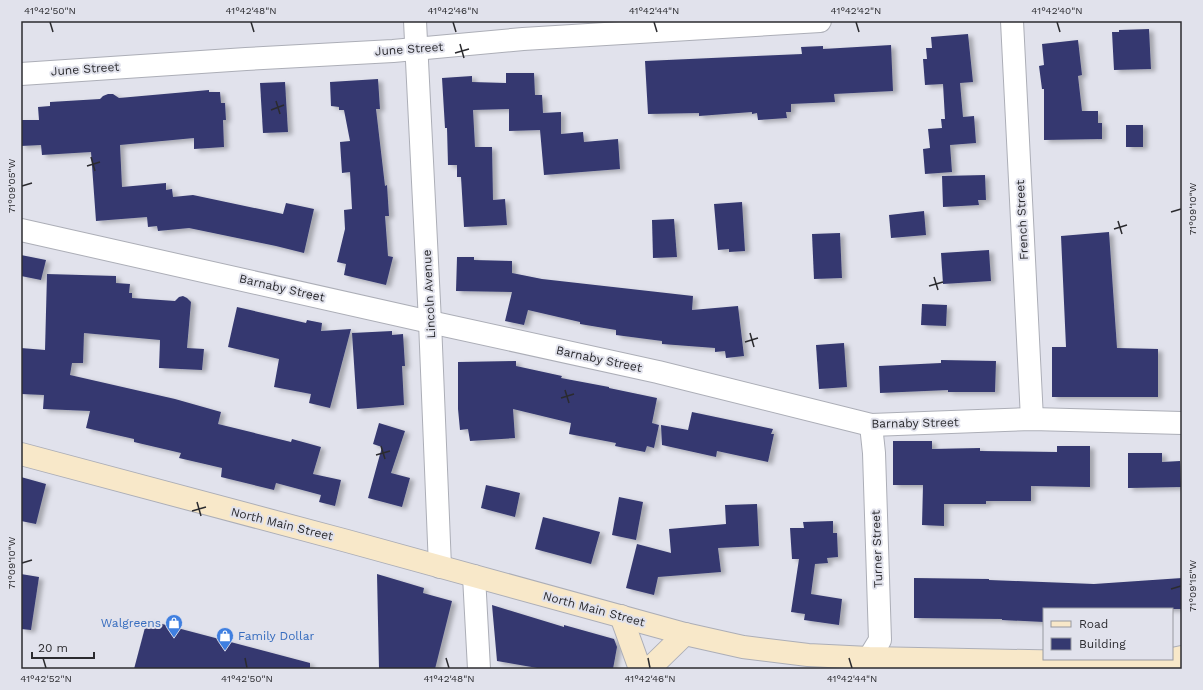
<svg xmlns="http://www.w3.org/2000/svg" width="1203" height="690" font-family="'Work Sans',sans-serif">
<defs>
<filter id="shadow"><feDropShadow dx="4.5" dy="2.5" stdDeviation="2" flood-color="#0004"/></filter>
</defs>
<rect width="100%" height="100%" fill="#e1e2ec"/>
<!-- building -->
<g fill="#353970" filter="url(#shadow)">
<path d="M1149 29 1151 69 1114 70 1112 32H1119V30Z"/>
<path d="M968 34 973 82 960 83 963 117 974 116 976 143 950 145 952 172 925 174 923 149 930 148 928 129 942 128 941 119H945L943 84 925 85 923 59H927L926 48H932L931 37Z"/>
<path d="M1078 40 1082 75 1078 76 1082 111H1098V123H1102V139L1044 140V89H1042L1039 66 1044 65 1042 44Z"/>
<path d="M891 45 893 91 834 94 835 102 791 104V112H786L787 118 758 120 757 113 752 114V112L699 116V113L648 114 645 61 802 54 801 47 823 46V49Z"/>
<path d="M506 73H534L535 95H542L543 113 561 112V134L583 132 584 142 618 139 620 169 544 175 540 130 509 131V109L473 110 475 147H492L493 200 505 199 507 225 464 227 461 177H457V165H448L447 128H445L442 78 472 76V82L506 83Z"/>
<path d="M378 79 380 109H376L385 186 387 185 389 216H385L388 256 393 257 386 285 344 275 346 264 337 262 345 229 344 210 352 209 350 172 342 173 340 142 350 141 344 110H339V107L331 106 330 82Z"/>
<path d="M285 82 288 132 263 133 260 83Z"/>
<path d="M209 90V92H220L221 103H225L226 120H223L224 147 194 149V138L120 145 122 187 166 183V190L172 189 173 197 193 195 283 214 286 203 314 209 304 253 276 246 189 228 158 231 157 226 148 227 147 217 96 221 91 152 42 155 41 145 21 146V120H39L38 107 50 106V102L100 99 103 96 108 94H113L119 98Z"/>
<rect x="1126" y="125" width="17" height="22"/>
<path d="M985 175 986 200H978L979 205 943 207 942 176Z"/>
<path d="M742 202 745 251 729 252V249L718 250 714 204Z"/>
<path d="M924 211 926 235 891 238 889 215Z"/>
<path d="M674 219 677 257 653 258 652 220Z"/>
<path d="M1109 232 1117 348 1158 349V397H1052V347H1066L1061 236Z"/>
<path d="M840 233 842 278 814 279 812 234Z"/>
<path d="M989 250 991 281 943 284 941 253Z"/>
<path d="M21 255 46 260 41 280 21 276Z"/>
<path d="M457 257H474V260L512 261V273L542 279 693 296 692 310 738 306 744 356 726 358 725 351 715 352V348L662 344V341L616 335V330L580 324V322L528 310 524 325 505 321 512 292 456 291Z"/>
<path d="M47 274 116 276V283L130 284 129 293H132V298L175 301 179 297 183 296 187 298 191 302 187 348 204 349 202 370 159 368 160 340 84 333 83 363H72L70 375 175 399 221 412 218 424 291 442 292 439 321 447 313 474 341 480 335 506 319 502 321 495 276 483 274 490 221 477 222 468 179 458 181 453 134 442V439L86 428 90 411 43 409 44 395 21 394V348L45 350Z"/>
<path d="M922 304 947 305 946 326 921 325Z"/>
<path d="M237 307 306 323 307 320 322 323 321 331 351 329 330 408 309 403 311 394 274 387 279 359 228 347Z"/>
<path d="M392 331V335L403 334 405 366H402L404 405 357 409 352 333Z"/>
<path d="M844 343 847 387 819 389 816 345Z"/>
<path d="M941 360 996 361 995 392H948V390L880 393 879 366 941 363Z"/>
<path d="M516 361V366L562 376 561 378 609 387V388L657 398 652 423 659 425 654 448 647 446 645 452 615 446 616 443 569 434 571 423 513 409 515 438 470 441 468 429 460 430 458 409V362Z"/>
<path d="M692 412 773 429 771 434H774L768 462 717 451 716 457 662 445 661 425 688 430Z"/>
<path d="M379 423 405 431 391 473 410 478 402 507 368 498 382 447 373 444Z"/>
<path d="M893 441H932V449L980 448V451L1057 452V446H1090V487L1031 486V501H986V504H944V526L922 525 923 485H893Z"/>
<path d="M1128 453H1162V462L1180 461 1181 487 1128 488Z"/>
<path d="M21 477 46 484 36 524 21 521Z"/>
<path d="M486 485 520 493 515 517 481 508Z"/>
<path d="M619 497 643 502 636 540 612 535Z"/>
<path d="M757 504 759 546 718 548 721 572 658 577 654 595 626 588 637 544 671 553 669 529 726 524 725 505Z"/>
<path d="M543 517 600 532 591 564 535 549Z"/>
<path d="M833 521V533H837L838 557 827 558 828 563 815 564 811 594 842 599 839 625 804 620 805 614 791 612 799 559H792L790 528H804L803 522Z"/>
<path d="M21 574 39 577 31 630 21 629Z"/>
<path d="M377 574 424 588 423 593 452 601 435 669H379Z"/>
<path d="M914 578 989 579V580L1094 584 1182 578V609H1044V622L1002 620V619L914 618Z"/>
<path d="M492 605 564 627V625L614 639 617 647 613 669H543L497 661Z"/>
<path d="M147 620 310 663V669H134Z"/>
</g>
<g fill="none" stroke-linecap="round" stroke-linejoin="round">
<defs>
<g id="minor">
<path d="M415 21 430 322 440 567"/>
<path d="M1012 21 1032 419"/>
<path d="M21 74 246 59 393 51 523 39 820 21"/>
<path d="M21 230 430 322 658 372 871 425 1032 419 1182 423"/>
<path d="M474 576 479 669"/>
<path d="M865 669 869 658 880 640 874 453 871 425"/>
</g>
<g id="secondary">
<path d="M21 454 347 541 685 634 743 647 808 655 869 658 1126 663 1163 661 1182 657"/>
<path d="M621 616 640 669"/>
<path d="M649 669 685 634"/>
</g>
</defs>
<!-- minor casing -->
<use href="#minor" stroke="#acaeb7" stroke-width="24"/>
<!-- secondary casing -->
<use href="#secondary" stroke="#acaeb7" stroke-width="24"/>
<!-- minor -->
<use href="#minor" stroke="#fff" stroke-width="22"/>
<!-- secondary -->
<use href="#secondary" stroke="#f8e8c9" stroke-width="22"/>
</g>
<!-- ticks -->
<path fill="none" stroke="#2b2b2f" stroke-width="1.5" d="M50 22 53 32M251 22 254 32M453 22 456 32M654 22 657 32M856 22 859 32M1057 22 1060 32M460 44 464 58M455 53 469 49M276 101 280 114M271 110 284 105M91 157 95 171M87 166 100 162M22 186 32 183M1171 212 1181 209M1118 221 1122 234M1114 229 1127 225M934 277 938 290M929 286 943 282M750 333 754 347M745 342 758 338M565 390 569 403M561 398 574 394M381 446 385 459M376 455 390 451M197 502 201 516M192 511 206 507M22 563 32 560M1171 589 1181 586M43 658 46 668M245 658 247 668M446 658 449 668M648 658 650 668M849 658 852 668"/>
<!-- icons -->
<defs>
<symbol id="shop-pin" viewBox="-11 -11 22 30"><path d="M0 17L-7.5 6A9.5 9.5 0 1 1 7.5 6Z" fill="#3f7fe0" stroke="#e1e2ec"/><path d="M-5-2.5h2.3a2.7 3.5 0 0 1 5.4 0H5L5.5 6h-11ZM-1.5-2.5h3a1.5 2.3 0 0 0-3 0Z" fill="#fff"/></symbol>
</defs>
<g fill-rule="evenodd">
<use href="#shop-pin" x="164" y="613" width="20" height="27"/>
<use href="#shop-pin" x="215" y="626" width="20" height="27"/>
</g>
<g text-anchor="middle" stroke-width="4" stroke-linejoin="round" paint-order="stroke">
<!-- street labels -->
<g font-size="12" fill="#2b2b2f" stroke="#e1e2ec">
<text transform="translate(409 49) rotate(-4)" y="4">June Street</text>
<text transform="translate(85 69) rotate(-4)" y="4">June Street</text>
<text transform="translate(1022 220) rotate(-93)" y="4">French Street</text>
<text transform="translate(282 288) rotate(13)" y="4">Barnaby Street</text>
<text transform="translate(429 294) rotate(-93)" y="4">Lincoln Avenue</text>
<text transform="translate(599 359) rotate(12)" y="4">Barnaby Street</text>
<text transform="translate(915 423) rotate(-1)" y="4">Barnaby Street</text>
<text transform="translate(282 524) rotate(14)" y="4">North Main Street</text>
<text transform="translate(877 549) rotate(-92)" y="4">Turner Street</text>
<text transform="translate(594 609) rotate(15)" y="4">North Main Street</text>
</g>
<!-- shop labels -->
<g font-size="12" fill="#366cbe" stroke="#e1e2ec" text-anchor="end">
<text x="161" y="627">Walgreens</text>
<text x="238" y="640" text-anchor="start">Family Dollar</text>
</g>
</g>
<!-- border -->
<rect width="1203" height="690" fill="none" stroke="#e1e2ec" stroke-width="44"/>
<!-- legend -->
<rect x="1043" y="608" width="130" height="52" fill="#e1e2ec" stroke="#9899a0"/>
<rect x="1051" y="621" width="20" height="6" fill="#f8e8c9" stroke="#9899a0"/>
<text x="1079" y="628" font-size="12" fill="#2b2b2f">Road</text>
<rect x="1051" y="638" width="20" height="12" fill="#353970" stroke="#9899a0"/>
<text x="1079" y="648" font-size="12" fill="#2b2b2f">Building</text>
<!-- scale -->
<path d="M32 652v6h62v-6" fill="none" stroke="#2b2b2f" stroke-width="2"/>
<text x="38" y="652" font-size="12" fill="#2b2b2f" stroke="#e1e2ec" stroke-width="3" paint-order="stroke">20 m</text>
<rect x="22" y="22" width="1159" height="646" fill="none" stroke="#2b2b2f" stroke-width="1.5"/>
<g font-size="10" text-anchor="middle" fill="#2b2b2f">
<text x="50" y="14">41°42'50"N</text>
<text x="251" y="14">41°42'48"N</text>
<text x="453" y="14">41°42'46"N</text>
<text x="654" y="14">41°42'44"N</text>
<text x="856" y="14">41°42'42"N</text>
<text x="1057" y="14">41°42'40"N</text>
<text transform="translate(11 186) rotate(-90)" y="4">71°09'05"W</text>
<text transform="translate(1192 209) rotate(-90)" y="4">71°09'10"W</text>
<text transform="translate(11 563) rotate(-90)" y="4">71°09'10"W</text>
<text transform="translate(1192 586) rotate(-90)" y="4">71°09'15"W</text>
<text x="46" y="682">41°42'52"N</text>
<text x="247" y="682">41°42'50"N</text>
<text x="449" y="682">41°42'48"N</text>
<text x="650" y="682">41°42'46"N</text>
<text x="852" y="682">41°42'44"N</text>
</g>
</svg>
